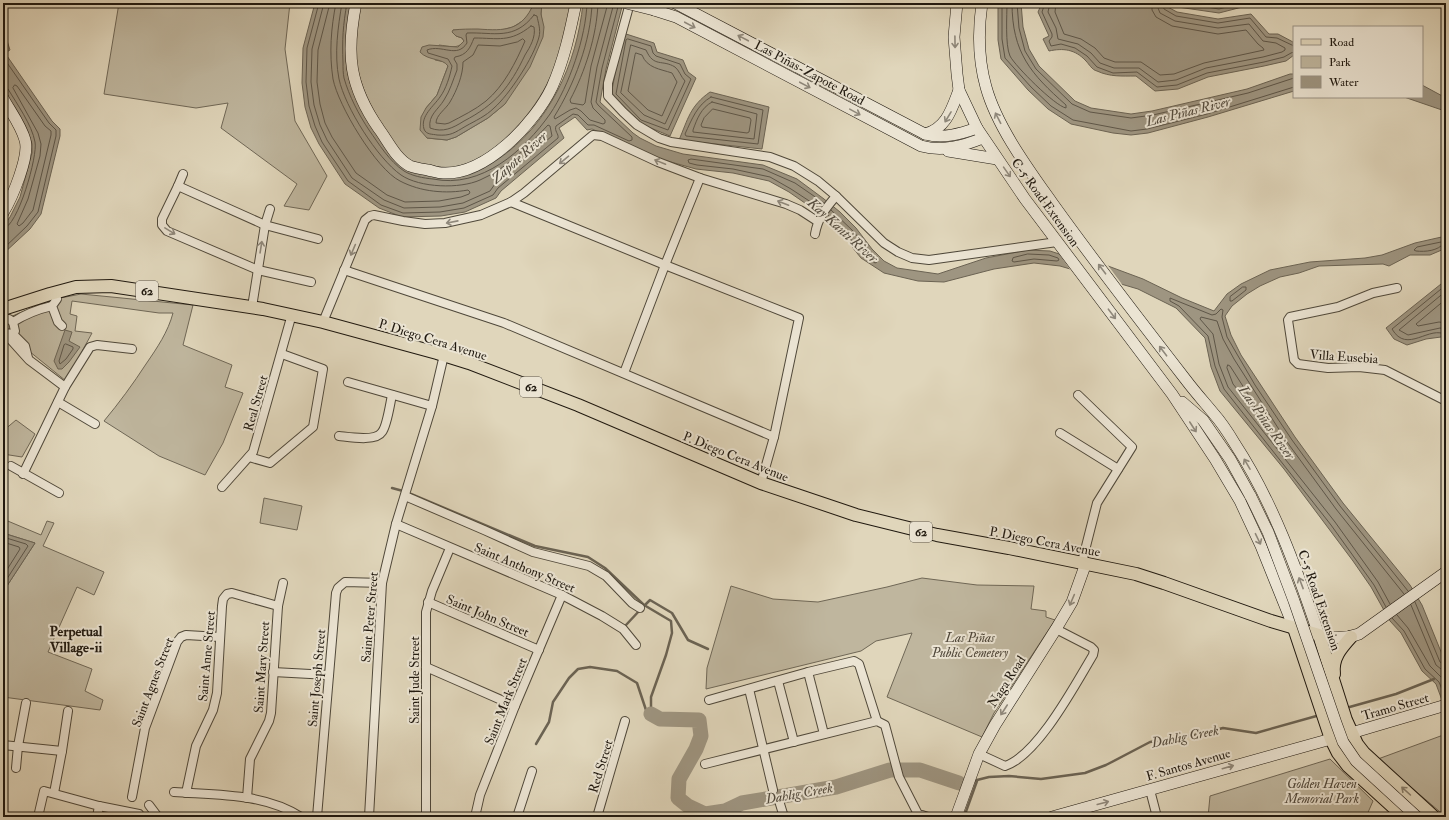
<svg xmlns="http://www.w3.org/2000/svg" width="1449" height="820" font-family="'IM FELL Double Pica',serif">
<rect width="100%" height="100%" fill="#e0d6bb"/>
<filter id="stains"><feTurbulence type="fractalNoise" baseFrequency=".005" numOctaves="4"/><feColorMatrix values="0 0 0 0 .2 0 0 0 0 .09 0 0 0 0 .02 0 0 0 .5 -.17"/></filter>
<radialGradient id="worn" r=".72"><stop offset=".6" stop-color="#630" stop-opacity="0"/><stop offset="1" stop-color="#630" stop-opacity=".3"/></radialGradient>
<!-- green -->
<g fill="#bfb69e" stroke="#6f6756">
<path d="M119 3H290L285 49 295 121 327 176 309 210 284 206 297 184 221 128 228 103 196 108 104 94Z"/>
<path d="M360 3H534L529 14 524 20 513 27 497 31 453 30 456 36 462 38 464 41C458 50 449 46 439 45L435 60 445 62 448 66 437 95 426 108 427 138 447 140 456 137 488 118 505 104 542 21 541 14 542 3H572C565 32 561 60 546 86 531 115 495 157 462 166 451 168 440 168 429 165 424 164 417 164 412 161 398 154 390 136 382 124 364 97 352 65 355 33 356 23 358 13 360 3Z"/>
<path d="M81 294 193 305 183 345 232 365 225 387 243 393 223 443 205 475 159 456 104 421C119 403 133 384 146 364 157 348 168 332 173 313H159L72 301 70 314 77 316 75 331 92 333 66 381 3 330V320L50 300Z"/>
<path d="M16 420 35 434 22 457 3 454V431Z"/>
<path d="M264 498 302 506 297 530 260 523Z"/>
<path d="M3 519 41 535 47 521 54 523 43 546 104 572 94 595 77 587 48 652 92 669 85 691 103 700 100 710 3 697V592L35 543 3 533Z"/>
<path d="M922 578 977 585 1034 586 1031 609 1046 611V617L1055 620 994 713 982 737 887 697 912 633 876 641 861 651 706 689 707 668 731 586 773 599 818 602 887 587Z"/>
<path d="M1446 734V817L1378 759Z"/>
<path d="M1330 759 1373 801 1366 817H1208L1210 796Z"/>
</g>
<!-- water -->
<g fill="#9e9581" stroke="#6b6353">
<path d="M315 3H351C346 31 341 69 355 95 360 105 367 114 373 123 379 132 389 152 396 159 400 163 423 170 429 172 434 174 439 177 444 177 463 181 482 170 497 160 549 125 577 64 583 3H623L606 69 600 102 633 133 640 138 656 146 683 154 763 165 797 179 824 199 840 212 856 228 872 249 884 261 897 268 938 274 986 258 1028 250 1050 251 1087 263 1108 266 1143 279 1182 298 1214 311 1227 294 1241 284 1270 270 1310 262 1365 258 1382 255 1415 243 1446 236V248L1444 249 1430 255H1410L1389 266 1383 264 1319 266 1299 273 1280 277 1260 286 1247 294 1232 306 1225 316 1231 335 1241 355 1295 437 1343 503 1410 585 1422 605 1446 664V711L1436 684 1422 671 1401 633 1390 621 1371 587 1353 561 1284 469 1220 391 1211 367 1205 338 1176 308 1138 289 1060 266 1034 263 994 269 944 282 918 281 884 273 861 258 845 238 815 210 789 192 769 181 733 173 696 169 660 159 592 129 587 130 575 117 559 128 564 138 501 191 496 198 465 212 441 216 402 217 379 208 345 184 319 144 311 128 305 107 302 83 303 48Z"/>
<path d="M534 3H542L541 14 544 27 543 37 530 67 505 104 488 118 456 137 447 140 427 138 420 130 421 117 426 108 437 95 448 66C443 58 428 61 420 52L422 47 429 45 458 47 464 41 462 38 456 36 452 32 453 30C461 29 470 29 478 29 505 31 522 31 534 3Z"/>
<path d="M998 3H1021L1023 27 1029 49 1039 66 1075 101 1091 108 1131 114 1152 111 1247 89 1290 74H1294V91L1208 117 1148 133 1131 135 1113 133 1071 124 1048 109 1028 90 1001 59 998 40Z"/>
<path d="M1042 3H1249L1250 5 1219 13 1164 5 1177 12 1218 19 1251 14 1269 34H1278L1293 42 1294 55 1286 61 1264 66 1208 77 1178 89 1155 91 1136 76C1122 76 1110 77 1097 71 1092 70 1089 64 1086 61 1075 49 1063 48 1049 51L1043 39 1049 36 1038 12Z"/>
<path d="M3 28 10 50 5 53 52 121 60 129V136L41 214 30 229 3 254V227L10 217 20 197 32 153V144L30 137 25 127 3 88Z"/>
<path d="M623 33 654 43 657 52 683 60 688 72 696 78 670 136 639 123 611 95Z"/>
<path d="M1422 85 1446 98V112L1442 110 1404 97H1422Z"/>
<path d="M710 92 769 107 762 149 679 140C688 119 690 106 710 92Z"/>
<path d="M1446 280V340L1441 337 1426 339 1407 345 1394 339 1386 328Z"/>
<path d="M65 330 72 332 69 341 80 347 69 362 62 369H58L54 361Z"/>
<path d="M3 533 35 543 3 592Z"/>
</g>
<!-- pier -->
<path fill="#e0d6bb" d="M1057 251 1087 261 1107 264 1124 287 1071 271Z"/>
<g fill="none" stroke-linecap="round" stroke-linejoin="round">
<!-- shore -->
<g stroke="#5e5648" stroke-width="1">
<path d="M319 3 307 48 306 82 309 106 315 126 322 142 348 181 381 205 403 213 440 212 464 208 493 195 498 188 558 138C559 134 554 131 556 126L573 114 578 115 588 125H594L629 141 632 140V137L598 105 596 102 602 68 619 3"/>
<path d="M324 3 312 49 311 82 314 105 320 125 327 140 352 178 384 200 404 208 440 207 463 203 490 191 495 184 552 136 550 126 548 125C528 146 508 168 480 180 460 189 420 188 401 175 377 158 345 107 339 79 334 54 338 27 342 3"/>
<path d="M330 3 318 50 317 82 320 104 325 123 332 137 356 173 387 195 405 202 439 201 461 197 469 194 470 192 468 190C446 194 421 192 400 181 376 169 338 105 333 79 329 53 331 28 336 3"/>
<path d="M347 3C343 25 342 40 343 63 343 68 343 73 344 78 349 96 359 115 369 130 379 144 389 161 404 171 412 176 423 178 433 179 481 189 524 151 550 114 569 86 586 37 587 3"/>
<path d="M592 3C591 41 574 85 554 117L555 119 570 110 576 108 581 111 590 120 603 124 605 123V120L593 108 591 102 597 67 614 3"/>
<path d="M598 3C597 35 585 72 570 100L571 103 583 105 585 103 591 66 608 3"/>
<path d="M1002 3V39L1005 58 1031 87 1051 106 1073 120 1131 131 1147 129 1207 114 1294 87"/>
<path d="M1007 3C1007 15 1005 45 1010 56 1015 66 1055 106 1066 108V105C1031 74 1012 53 1012 3"/>
<path d="M1017 3 1019 28 1025 51 1036 69 1072 104 1090 112 1131 118 1153 115 1248 93 1294 78"/>
<path d="M1045 3 1042 12 1052 34V37L1049 41 1051 46 1061 44 1075 48 1087 56 1097 67 1113 73 1137 72 1157 87 1177 85 1207 73 1264 62 1284 57 1291 53 1294 52"/>
<path d="M1050 3 1048 12 1056 28 1058 39 1078 44 1091 53 1100 63 1114 68H1139L1158 82 1176 80 1206 68 1263 57 1282 52 1285 50V48L1276 43 1263 41 1249 24 1218 28 1175 21 1160 13 1158 8V3"/>
<path d="M1056 3 1055 12 1064 34 1081 39 1095 48 1104 58 1115 62H1141L1160 75 1174 74 1204 63 1264 50 1263 48 1258 44 1246 30 1218 34 1172 26 1156 17 1152 10V3"/>
<path d="M1164 3 1163 6 1164 9 1176 16 1218 23 1250 18 1266 37 1277 38 1294 46"/>
<path d="M1181 3 1219 9 1242 3"/>
<path d="M534 15 537 16C538 22 541 30 539 37 534 57 509 95 494 108 486 116 475 121 466 126 454 133 451 136 437 135 433 134 426 135 424 129 420 116 434 106 440 97 446 89 450 76 452 66L448 59 428 53 427 50C442 44 457 59 467 43L466 35 467 33C494 32 514 41 534 15Z"/>
<path d="M531 26 534 27C536 37 530 47 525 55 510 87 495 105 464 121 453 128 443 133 430 128 428 115 438 110 444 100 450 91 453 80 457 70V64L454 59 455 57C467 55 470 48 474 38 498 38 510 43 531 26Z"/>
<path d="M523 39 525 41C516 62 504 86 486 101 475 110 462 116 449 123L445 124 436 123C436 115 446 109 450 102 457 90 463 75 463 62L473 55 478 45 500 46 517 42Z"/>
<path d="M628 39 651 46 653 53 656 56 680 64 685 74 691 79 668 130 641 120 616 94 626 40Z"/>
<path d="M631 45 646 50C654 68 662 59 675 67 679 70 681 77 685 81L665 124 644 115 621 93Z"/>
<path d="M636 53 642 55C647 68 660 69 672 73L677 82 662 116 648 110 628 91 635 55Z"/>
<path d="M3 57 49 123 56 130V136L38 212 27 226 3 249"/>
<path d="M15 85 17 86 45 126 51 131V135L33 210 23 223 19 226 17 224 28 199 40 156 41 144 38 133 13 88Z"/>
<path d="M3 87 8 89C17 104 32 125 35 142 38 155 18 227 3 229"/>
<path d="M711 97 763 110 758 144 686 136 685 134C692 119 697 105 711 97Z"/>
<path d="M712 102 757 114 754 139 693 132V130C697 119 701 108 712 102Z"/>
<path d="M713 109 750 118 751 120 749 132 747 133 702 127 701 125 704 118Z"/>
<path d="M820 208 791 189 770 177 733 169 697 165 689 163 688 160 691 159 763 169 795 183 824 203"/>
<path d="M828 215 848 236 864 255 875 263 877 262V260L853 231 831 210"/>
<path d="M1446 240 1443 243 1441 242 1417 247 1414 250 1416 251C1425 252 1438 251 1444 243L1446 245"/>
<path d="M1028 254 1049 255 1058 258 1059 260 1057 261 1034 259 1014 262 1012 261 1013 258Z"/>
<path d="M1446 285 1392 329C1407 355 1430 324 1446 335"/>
<path d="M1243 287H1246V290L1232 301H1230V297Z"/>
<path d="M1446 291 1399 330 1408 335 1440 328 1446 329"/>
<path d="M1446 299 1416 324 1418 326 1439 322 1446 323"/>
<path d="M66 344 73 347V349L66 359 60 364 59 361 64 345Z"/>
<path d="M1228 365 1230 366 1255 405 1254 408 1252 407 1233 384 1227 368Z"/>
<path d="M3 537 26 544 28 546 3 585"/>
<path d="M3 542 19 547 20 549 3 576"/>
<path d="M1415 602 1440 662 1443 664H1446"/>
<path d="M1390 604 1378 582 1335 522 1228 387 1219 364 1213 334 1200 319 1201 317 1217 321 1223 339 1234 359 1287 442 1336 509 1404 594"/>
<path d="M1411 605 1436 665 1441 669H1446"/>
<path d="M1386 607 1374 585 1331 525 1224 389 1215 366 1208 336 1179 306 1170 301V298L1212 315 1216 314 1221 309 1223 310 1222 317 1227 337 1255 385 1292 440 1340 506 1408 591"/>
<path d="M1397 615 1408 628 1430 666 1443 679 1446 686"/>
<path d="M1392 618 1404 631 1425 669 1439 682 1446 699"/>
</g>
<!-- stream -->
<g stroke="#6b6353" stroke-width="2.5">
<path d="M392 488 403 491"/>
<path d="M411 494 535 546 588 557 605 568 644 605 671 621 672 633 666 655 651 697V714"/>
<path d="M644 606 650 600 672 613 688 640 708 649"/>
<path d="M626 625 640 610"/>
<path d="M1346 708 1396 694 1434 679"/>
<path d="M536 744 549 722 553 702 569 678 578 669 590 667 617 671 637 683 646 710 650 714"/>
<path d="M973 781 989 777 1009 776 1041 779 1085 773 1106 765 1150 742 1200 734 1223 728 1256 733 1320 715"/>
<path d="M964 817 977 781"/>
</g>
<!-- river -->
<path stroke="#9e9581" stroke-width="15" d="M651 714 660 719 699 720 701 736 696 749 679 779 678 798 688 806 705 814 725 811 742 803 836 787 890 770H920L959 783"/>
<defs>
<g id="street">
<path d="M630 3 608 83V96L623 112 637 125 659 138 671 142 770 157 794 166 818 181 836 196 884 243 898 252 912 258 929 260 1057 242"/>
<path d="M183 174 178 186 162 219V225L167 231 258 270 311 282"/>
<path d="M178 186 265 225 318 239"/>
<path d="M511 202 665 265 799 318 774 437 761 483"/>
<path d="M815 234C818 217 826 208 836 196"/>
<path d="M344 270 504 323 774 437"/>
<path d="M1397 288 1373 293 1338 307 1290 317 1288 320 1294 360 1298 364 1328 368 1359 367 1385 370 1446 401"/>
<path d="M57 299 52 306 58 322 62 326"/>
<path d="M252 307 265 225 270 209"/>
<path d="M3 316 5 319H9L13 322"/>
<path d="M323 322 365 220 370 216 374 215 403 221 425 224 445 223 481 215 511 202 524 193 587 140 593 135 602 136 658 162 700 178 786 204 800 210 817 221"/>
<path d="M3 331 29 360 65 387"/>
<path d="M4 333 13 334 15 331 13 322C24 315 39 309 52 306"/>
<path d="M13 334 25 346 28 358"/>
<path d="M624 373 665 265 700 178"/>
<path d="M348 382 432 406"/>
<path d="M1078 395 1132 447 1097 503 1082 562"/>
<path d="M58 402 95 424"/>
<path d="M1060 433 1118 469"/>
<path d="M339 436C349 437 376 442 382 432 387 426 390 404 392 395"/>
<path d="M249 457 270 463 313 427 323 369 282 354"/>
<path d="M11 466 59 493"/>
<path d="M23 474 65 387 90 347 97 345 132 349"/>
<path d="M222 487 253 452 292 314"/>
<path d="M405 496 484 530 533 552 589 566 606 576 632 603 640 608"/>
<path d="M396 524 562 595 602 616 623 629 636 645"/>
<path d="M428 602 539 650"/>
<path d="M426 667 515 706"/>
<path d="M273 672 329 675"/>
<path d="M808 672 824 734"/>
<path d="M778 681 794 742"/>
<path d="M749 689 773 790"/>
<path d="M709 700 808 672 854 661 859 664 877 721"/>
<path d="M3 745 62 751"/>
<path d="M979 754 1005 766C1038 755 1075 685 1093 655L1094 650 1091 647 1056 629"/>
<path d="M705 764 877 721 885 725 899 777 919 816"/>
<path d="M16 768 18 746 26 703"/>
<path d="M1150 790 1157 817"/>
<path d="M174 792C216 795 264 793 301 817"/>
<path d="M54 793 62 751 68 711"/>
<path d="M186 793 196 746 213 710 217 693 222 606 223 599 227 594 232 593 278 606"/>
<path d="M132 797 145 728 177 642 181 637 186 635 220 637"/>
<path d="M247 798 250 759 269 721 271 713 278 606 283 583"/>
<path d="M780 804 784 817"/>
<path d="M149 805 158 817"/>
<path d="M38 817 44 791 99 806 139 814V817"/>
<path d="M97 817 99 806"/>
<path d="M317 817 336 593 338 588 345 582 382 583"/>
<path d="M369 817 382 583 396 524 432 406 444 355"/>
<path d="M426 817V612L432 591 450 548"/>
<path d="M475 817 480 795 515 706 562 595"/>
<path d="M517 817 532 771"/>
<path d="M597 817 625 721"/>
<path d="M916 817 922 815 928 817"/>
</g>
<g id="secondary">
<path d="M356 3C346 54 349 86 379 129 388 141 396 159 410 166 415 168 422 169 428 170 433 171 438 173 443 173 486 175 535 123 552 87 564 60 570 32 576 3"/>
<path d="M675 3 925 134C943 139 960 134 977 128"/>
<path d="M957 3 954 37 957 74 959 90 977 128 1025 199 1172 394 1215 459 1240 501 1261 546 1294 628"/>
<path d="M982 3C978 31 978 59 986 87 997 127 1029 170 1053 204 1096 264 1141 322 1186 380 1195 392 1205 403 1214 414 1222 423 1229 434 1235 444 1273 502 1297 570 1319 635 1333 638 1345 639 1359 634L1446 572"/>
<path d="M654 10 676 17 921 146C943 152 963 146 983 138"/>
<path d="M3 98C10 111 21 125 25 140 30 156 12 198 3 213"/>
<path d="M925 134C947 128 952 108 959 90"/>
<path d="M948 151 997 159"/>
<path d="M1182 402 1203 420 1230 459 1251 497"/>
<path d="M956 817 979 754 995 725 1056 629 1072 602 1086 563"/>
<path d="M1052 817 1331 739 1446 705"/>
</g>
<g id="primary">
<path d="M3 309 50 294 76 287 111 286 263 309 323 322 437 353 469 363 578 405 761 483 856 515 937 535 1009 548 1136 574 1164 583 1271 621 1319 635 1346 720 1357 744 1364 753 1434 817"/>
<path d="M1294 628 1331 739 1338 753 1348 766 1404 817"/>
<path d="M1334 674C1332 658 1341 648 1351 637"/>
</g>
</defs>
<!-- street casing -->
<use href="#street" stroke="#4f483a" stroke-width="10"/>
<!-- secondary casing -->
<use href="#secondary" stroke="#1f180f" stroke-width="12"/>
<!-- primary casing -->
<use href="#primary" stroke="#1f180f" stroke-width="14"/>
<!-- street -->
<use href="#street" stroke="#ebe4d3" stroke-width="8"/>
<!-- secondary -->
<use href="#secondary" stroke="#ebe4d3" stroke-width="11"/>
<!-- primary -->
<use href="#primary" stroke="#e0d6bb" stroke-width="12"/>
<defs>
<g id="secondary-bridge">
<path d="M626 3 654 10"/>
<path d="M1251 497 1268 532 1294 601 1336 723 1343 742 1356 761 1417 817"/>
</g>
</defs>
<!-- secondary-bridge casing -->
<use href="#secondary-bridge" stroke="#1f180f" stroke-width="12" stroke-linecap="butt"/>
<!-- secondary-bridge -->
<use href="#secondary-bridge" stroke="#ebe4d3" stroke-width="11"/>
</g>
<!-- one-way arrows -->
<defs><path id="oneway-shaft" d="M-6 0H5M1.5-3L5.5 0L1.5 3" fill="none" stroke-width="1.6" stroke-linecap="round" stroke-linejoin="round"/></defs>
<g stroke="#8f887b">
<use href="#oneway-shaft" transform="translate(690 25) rotate(28)"/>
<use href="#oneway-shaft" transform="translate(743 38) rotate(-152)"/>
<use href="#oneway-shaft" transform="translate(955 42) rotate(89)"/>
<use href="#oneway-shaft" transform="translate(805 85) rotate(28)"/>
<use href="#oneway-shaft" transform="translate(855 112) rotate(29)"/>
<use href="#oneway-shaft" transform="translate(948 117) rotate(121)"/>
<use href="#oneway-shaft" transform="translate(998 118) rotate(-117)"/>
<use href="#oneway-shaft" transform="translate(564 160) rotate(140)"/>
<use href="#oneway-shaft" transform="translate(660 162) rotate(-158)"/>
<use href="#oneway-shaft" transform="translate(1007 172) rotate(55)"/>
<use href="#oneway-shaft" transform="translate(783 203) rotate(-159)"/>
<use href="#oneway-shaft" transform="translate(452 222) rotate(169)"/>
<use href="#oneway-shaft" transform="translate(170 231) rotate(31)"/>
<use href="#oneway-shaft" transform="translate(261 247) rotate(-81)"/>
<use href="#oneway-shaft" transform="translate(353 250) rotate(113)"/>
<use href="#oneway-shaft" transform="translate(1102 269) rotate(-127)"/>
<use href="#oneway-shaft" transform="translate(1112 314) rotate(53)"/>
<use href="#oneway-shaft" transform="translate(1163 351) rotate(-127)"/>
<use href="#oneway-shaft" transform="translate(1193 427) rotate(57)"/>
<use href="#oneway-shaft" transform="translate(1247 464) rotate(-120)"/>
<use href="#oneway-shaft" transform="translate(1258 539) rotate(64)"/>
<use href="#oneway-shaft" transform="translate(1301 583) rotate(-111)"/>
<use href="#oneway-shaft" transform="translate(1072 600) rotate(113)"/>
<use href="#oneway-shaft" transform="translate(1004 710) rotate(123)"/>
<use href="#oneway-shaft" transform="translate(1228 767) rotate(-16)"/>
<use href="#oneway-shaft" transform="translate(1103 803) rotate(-15)"/>
</g>
<use stroke="#89806e" href="#oneway-shaft" transform="translate(1406 791) rotate(-138)"/>
<g text-anchor="middle" stroke-width="4" stroke-linejoin="round" paint-order="stroke">
<!-- shield labels -->
<g fill="#ebe4d3" stroke="#5c554a" stroke-width="1">
<rect x="136" y="281" width="22" height="20" rx="3"/>
<rect x="520" y="377" width="22" height="20" rx="3"/>
<rect x="910" y="522" width="22" height="20" rx="3"/>
</g>
<g font-size="12" font-weight="bold" fill="#1f180f">
<text x="147" y="295">62</text>
<text x="531" y="391">62</text>
<text x="921" y="536">62</text>
</g>
<!-- street labels -->
<g font-size="13" fill="#1f180f" stroke="#ebe4d3">
<text transform="translate(810 72) rotate(28)" y="5">Las Piñas-Zapote Road</text>
<text transform="translate(1046 202) rotate(54)" y="5">C-5 Road Extension</text>
<text transform="translate(433 339) rotate(17)" y="5">P. Diego Cera Avenue</text>
<text transform="translate(1344 356) rotate(4)" y="5">Villa Eusebia</text>
<text transform="translate(255 403) rotate(-74)" y="5">Real Street</text>
<text transform="translate(736 456) rotate(22)" y="5">P. Diego Cera Avenue</text>
<text transform="translate(1045 541) rotate(11)" y="5">P. Diego Cera Avenue</text>
<text transform="translate(525 567) rotate(23)" y="5">Saint Anthony Street</text>
<text transform="translate(1320 600) rotate(71)" y="5">C-5 Road Extension</text>
<text transform="translate(488 615) rotate(23)" y="5">Saint John Street</text>
<text transform="translate(369 617) rotate(-85)" y="5">Saint Peter Street</text>
<text transform="translate(206 656) rotate(-85)" y="5">Saint Anne Street</text>
<text transform="translate(261 667) rotate(-86)" y="5">Saint Mary Street</text>
<text transform="translate(316 678) rotate(-85)" y="5">Saint Joseph Street</text>
<text transform="translate(414 680) rotate(-90)" y="5">Saint Jude Street</text>
<text transform="translate(1006 681) rotate(-57)" y="5">Naga Road</text>
<text transform="translate(152 682) rotate(-69)" y="5">Saint Agnes Street</text>
<text transform="translate(505 701) rotate(-68)" y="5">Saint Mark Street</text>
<text transform="translate(1395 706) rotate(-16)" y="5">Tramo Street</text>
<text transform="translate(1188 764) rotate(-16)" y="5">F. Santos Avenue</text>
<text transform="translate(600 766) rotate(-73)" y="5">Red Street</text>
</g>
<!-- park labels -->
<g font-size="13" font-style="italic" fill="#4f473a" stroke="#ebe4d3">
<text x="970" y="642">Las Piñas<tspan x="970" dy="15">Public Cemetery</tspan></text>
<text x="1322" y="788">Golden Haven<tspan x="1322" dy="15">Memorial Park</tspan></text>
</g>
<!-- water labels -->
<g font-size="14" font-style="italic" fill="#524a3d" stroke="#ebe4d3">
<text transform="translate(1188 111) rotate(-14)" y="5">Las Piñas River</text>
<text transform="translate(519 157) rotate(-42)" y="5">Zapote River</text>
<text transform="translate(843 230) rotate(42)" y="5">Kay Kanti River</text>
<text transform="translate(1267 422) rotate(55)" y="5">Las Piñas River</text>
<text transform="translate(1185 736) rotate(-11)" y="5">Dahlig Creek</text>
<text transform="translate(799 793) rotate(-10)" y="5">Dahlig Creek</text>
</g>
<!-- neighbourhood labels -->
<g font-size="14" font-weight="bold" fill="#1f180f" stroke="#ebe4d3">
<text x="76" y="636">Perpetual<tspan x="76" dy="16">Village-ii</tspan></text>
</g>
</g>
<!-- margin -->
<rect width="1449" height="820" fill="none" stroke="#e0d6bb" stroke-width="16"/>
<rect x="4" y="4" width="1441" height="812" fill="none" stroke="#1f180f" stroke-width="2"/>
<rect x="8" y="8" width="1433" height="804" fill="none" stroke="#1f180f"/>
<!-- legend -->
<rect x="1293" y="26" width="130" height="72" fill="#ebe4d3" stroke="#999285"/>
<rect x="1301" y="39" width="20" height="6" fill="#e0d6bb" stroke="#999285"/>
<text x="1329" y="46" font-size="12" fill="#1f180f">Road</text>
<rect x="1301" y="56" width="20" height="12" fill="#bfb69e" stroke="#999285"/>
<text x="1329" y="66" font-size="12" fill="#1f180f">Park</text>
<rect x="1301" y="76" width="20" height="12" fill="#9e9581" stroke="#999285"/>
<text x="1329" y="86" font-size="12" fill="#1f180f">Water</text>
<rect width="100%" height="100%" filter="url(#stains)"/>
<rect width="100%" height="100%" fill="url(#worn)"/>
</svg>
